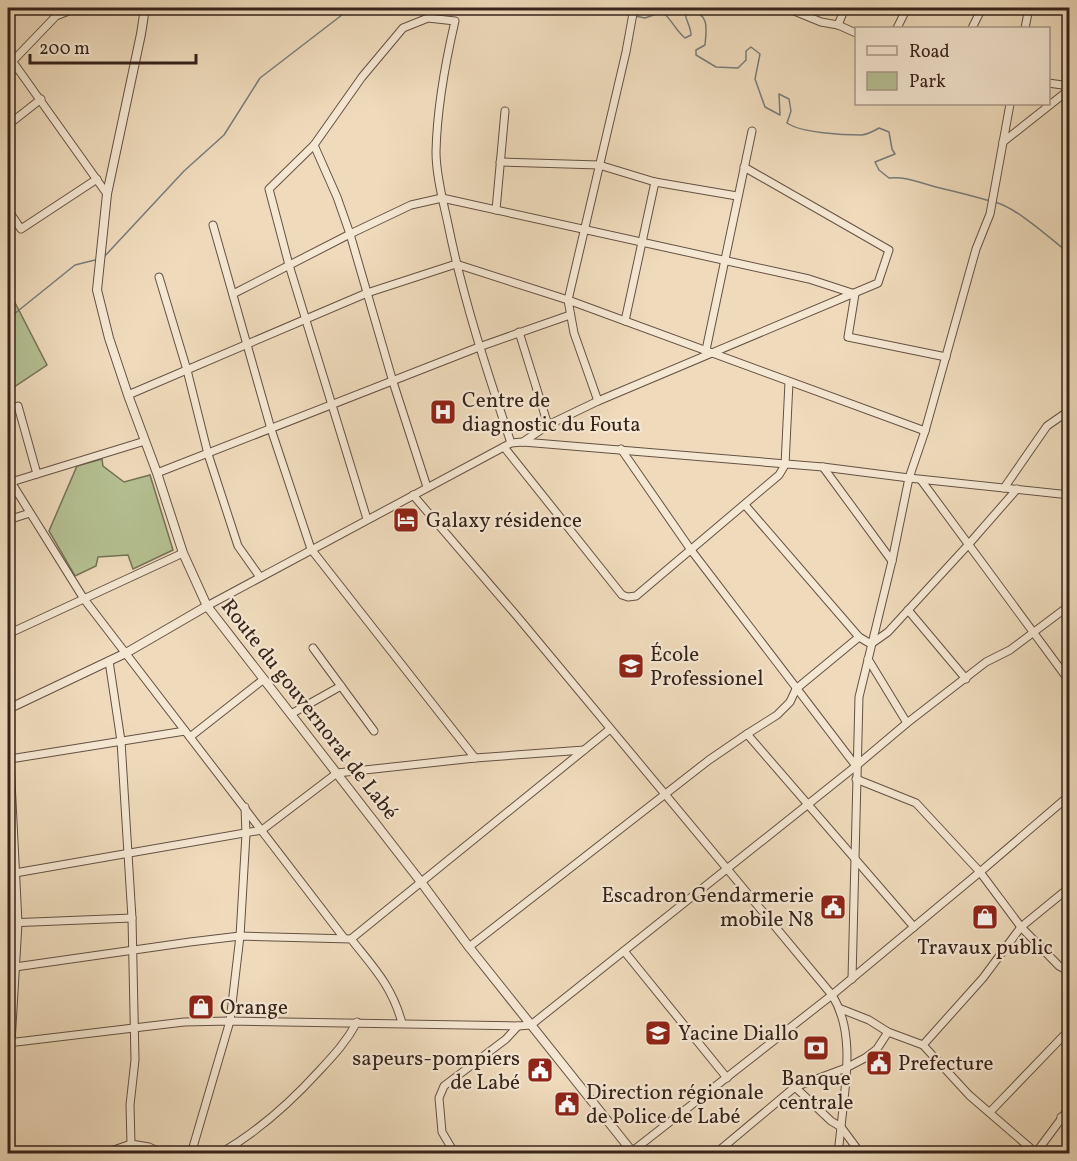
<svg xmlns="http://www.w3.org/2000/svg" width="1077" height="1161" font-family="Vollkorn,serif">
<rect width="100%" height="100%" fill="#efdbbc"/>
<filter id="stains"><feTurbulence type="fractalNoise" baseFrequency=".00333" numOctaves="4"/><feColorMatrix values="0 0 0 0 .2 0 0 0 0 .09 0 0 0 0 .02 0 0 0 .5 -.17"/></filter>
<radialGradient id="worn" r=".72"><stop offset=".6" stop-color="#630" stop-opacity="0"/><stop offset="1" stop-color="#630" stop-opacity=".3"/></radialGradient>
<!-- green -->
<g fill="#b5c193" stroke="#767257" stroke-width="1.5">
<path d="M8 289 47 365 8 391Z"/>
<path d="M102 459 103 466 124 482 150 475 173 550 133 569 128 555 98 557 96 566 75 576 49 531 77 466Z"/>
</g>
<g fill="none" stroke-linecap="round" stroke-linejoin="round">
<!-- stream -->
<g stroke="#767c7c" stroke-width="1.5">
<path d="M590 8 630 15"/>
<path d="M689 8C709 16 707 25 705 45L696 50V55L716 67 738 68 746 60V51L751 47 760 54 755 79 765 107 780 115 779 94 789 99 791 111 787 123C801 133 844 135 862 135 868 134 874 131 879 128L889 132 892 149 895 154 875 162 879 170 889 178C908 176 922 184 940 188 957 192 973 196 990 201"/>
<path d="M635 16 645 18 662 12C672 19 675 30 685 38L691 35C691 25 683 17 685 8"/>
<path d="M995 202C1017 208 1051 239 1070 254"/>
<path d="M103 258 184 171 224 135 260 78 351 8"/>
<path d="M8 319 75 265 95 260"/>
</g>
<defs>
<g id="minor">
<path d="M787 8 821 22 838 25 856 33"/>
<path d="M838 25 845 8"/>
<path d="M897 28 907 8"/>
<path d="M972 28 981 10"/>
<path d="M1025 28 1029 8"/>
<path d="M8 55 107 194"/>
<path d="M8 66 56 16 76 8"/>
<path d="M1048 83 1070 86"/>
<path d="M8 125 41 99"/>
<path d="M1003 142 1070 89"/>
<path d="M314 145 337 197 350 234 393 382 427 487"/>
<path d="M500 162 599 165 655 182 737 196"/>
<path d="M8 210 21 229 97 179"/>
<path d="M496 210 505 111"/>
<path d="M213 225 271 429 311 549 475 758"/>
<path d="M159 277 187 370 208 454 238 546 260 577"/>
<path d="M233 294 350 234 411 205 442 198 809 279 855 294 848 337 946 357"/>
<path d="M625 321 655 182"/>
<path d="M519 332 548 425"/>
<path d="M706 350 752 131"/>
<path d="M128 395 367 293 456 264 568 300 925 431"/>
<path d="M598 401 574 333 568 300 626 52 634 8"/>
<path d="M18 406 37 474"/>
<path d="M523 442 548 425 598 401 878 283 889 250 744 167"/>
<path d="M504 447 622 595 628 597 636 596 779 475 785 465 789 382"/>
<path d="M621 449 691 550 856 766"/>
<path d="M823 467 892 561"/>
<path d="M157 473 479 347 570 315"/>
<path d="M921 480 1070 682"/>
<path d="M11 482 84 599 344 938"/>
<path d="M8 483 145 441"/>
<path d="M1004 488 1047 426 1070 410"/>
<path d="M413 495 516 615 832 995C856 1033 845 1085 841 1127L861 1154"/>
<path d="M745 505 859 637 871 644 888 632 968 545 1017 489"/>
<path d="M367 519 289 265 269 189 314 145 362 77 403 28 428 18 455 21C445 64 437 107 436 152 436 175 443 201 448 224 463 299 487 371 511 443"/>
<path d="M8 520 30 513"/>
<path d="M207 606 511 443 523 442 823 467 909 478 1070 495"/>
<path d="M908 610 966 679"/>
<path d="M8 634 183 553"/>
<path d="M313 648 374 731"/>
<path d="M868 659 907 723"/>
<path d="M109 661 121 741 132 918 135 1060 130 1105 131 1144"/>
<path d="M8 699 11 633 8 520"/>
<path d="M291 714 341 686"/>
<path d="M8 720 18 923 11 1043 8 1058"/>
<path d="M747 734 914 927"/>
<path d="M190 737 264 679"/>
<path d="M10 759 185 731"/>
<path d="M856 779 916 803 980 872 1021 927 1059 966 1070 972"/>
<path d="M15 873 262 830 337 773 475 758 584 750"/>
<path d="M8 923 132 918"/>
<path d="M351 939 610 729"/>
<path d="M469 947 709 760 747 734 777 715 790 702 796 689 859 637"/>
<path d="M624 951 727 1078"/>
<path d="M8 968 190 942 240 936 351 939C374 968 392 986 402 1023"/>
<path d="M852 979 859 697 892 561 909 478 925 431 976 249 990 214 1010 104"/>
<path d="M841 1009 869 1020 888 1032"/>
<path d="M8 1043 184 1022 230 1021 518 1026 531 1025 856 766 907 723 986 662 1010 650 1070 605"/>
<path d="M923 1045 983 978 1021 927 1070 887"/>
<path d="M795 1087 831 1121 841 1127 838 1154"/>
<path d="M990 1112 1070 1029"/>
<path d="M1061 1117 1070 1128"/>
<path d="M234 1145 240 1154"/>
<path d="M8 1152 16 1154"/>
<path d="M630 1153 832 995 980 872 1070 795"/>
<path d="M70 1154 108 1152 131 1144 149 1147 165 1154"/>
<path d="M191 1154 230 1021 240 936 246 834 245 807"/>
<path d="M219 1154C258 1132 290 1103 320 1070 334 1055 347 1041 357 1022"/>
<path d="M455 1154 442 1132 439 1098 444 1086 506 1039 518 1026"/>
<path d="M715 1154 795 1087 846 1068 865 1058 877 1049 888 1032 923 1045 969 1095 1036 1153"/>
<path d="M1035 1154 1070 1107"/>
</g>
<g id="tertiary">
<path d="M145 8 141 34 107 194 97 290 109 338 128 395 157 473 183 553 207 606 421 882 469 947 634 1154"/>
<path d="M8 709 126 653 207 606"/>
</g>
</defs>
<!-- minor casing -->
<use href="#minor" stroke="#645143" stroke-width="9"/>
<!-- tertiary casing -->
<use href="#tertiary" stroke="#645143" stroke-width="10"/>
<!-- minor -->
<use href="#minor" stroke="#f5e8d3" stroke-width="7"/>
<!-- tertiary -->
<use href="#tertiary" stroke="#f5e8d3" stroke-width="8"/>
</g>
<!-- icons -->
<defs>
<symbol id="hospital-square" viewBox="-11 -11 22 22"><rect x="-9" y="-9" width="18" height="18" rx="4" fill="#8f2418" stroke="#f5e8d3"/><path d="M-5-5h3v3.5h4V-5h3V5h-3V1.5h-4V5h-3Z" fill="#fff"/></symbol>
<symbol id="hotel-square" viewBox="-11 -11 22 22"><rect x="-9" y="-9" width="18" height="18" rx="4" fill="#8f2418" stroke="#f5e8d3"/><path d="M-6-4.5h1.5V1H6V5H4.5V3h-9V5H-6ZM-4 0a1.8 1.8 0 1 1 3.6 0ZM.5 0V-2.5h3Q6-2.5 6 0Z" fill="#fff"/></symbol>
<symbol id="school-square" viewBox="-11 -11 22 22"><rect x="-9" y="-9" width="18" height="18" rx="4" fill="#8f2418" stroke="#f5e8d3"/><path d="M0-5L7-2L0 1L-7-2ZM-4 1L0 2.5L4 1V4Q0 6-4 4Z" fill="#fff"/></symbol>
<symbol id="civic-square" viewBox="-11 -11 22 22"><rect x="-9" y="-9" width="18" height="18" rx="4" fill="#8f2418" stroke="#f5e8d3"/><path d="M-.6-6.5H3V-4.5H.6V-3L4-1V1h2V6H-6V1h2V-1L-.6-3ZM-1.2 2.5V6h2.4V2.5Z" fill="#fff"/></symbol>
<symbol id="shop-square" viewBox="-11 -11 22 22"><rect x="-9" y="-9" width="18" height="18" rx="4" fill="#8f2418" stroke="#f5e8d3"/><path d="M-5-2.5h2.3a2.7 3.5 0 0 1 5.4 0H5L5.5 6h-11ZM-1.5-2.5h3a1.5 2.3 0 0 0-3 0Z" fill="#fff"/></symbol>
<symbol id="bank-square" viewBox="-11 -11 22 22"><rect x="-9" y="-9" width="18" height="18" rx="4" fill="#8f2418" stroke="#f5e8d3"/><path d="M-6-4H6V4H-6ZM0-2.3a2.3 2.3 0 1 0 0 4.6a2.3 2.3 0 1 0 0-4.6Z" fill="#fff"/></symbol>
</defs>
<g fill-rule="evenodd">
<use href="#hospital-square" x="428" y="397" width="30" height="30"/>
<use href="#hotel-square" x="391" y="505" width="30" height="30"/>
<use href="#school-square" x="616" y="651" width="30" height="30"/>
<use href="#civic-square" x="818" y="892" width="30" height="30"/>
<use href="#shop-square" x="970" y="902" width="30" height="30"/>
<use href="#shop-square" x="186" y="992" width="30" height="30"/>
<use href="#school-square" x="643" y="1018" width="30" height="30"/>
<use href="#bank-square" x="801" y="1033" width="30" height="30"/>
<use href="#civic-square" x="864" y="1048" width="30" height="30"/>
<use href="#civic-square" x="525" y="1055" width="30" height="30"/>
<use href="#civic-square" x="552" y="1089" width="30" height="30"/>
</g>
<g text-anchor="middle" stroke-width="4.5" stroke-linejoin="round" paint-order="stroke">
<!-- poi labels -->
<g font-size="21" fill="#36231b" stroke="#f5e8d3" text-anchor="start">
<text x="462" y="407">Centre de<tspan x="462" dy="24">diagnostic du Fouta</tspan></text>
<text x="426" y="527">Galaxy résidence</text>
<text x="650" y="661">École<tspan x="650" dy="24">Professionel</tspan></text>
<text x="814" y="902" text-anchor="end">Escadron Gendarmerie<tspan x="814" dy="24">mobile N8</tspan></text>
<text x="985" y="954" text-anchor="middle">Travaux public</text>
<text x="220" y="1014">Orange</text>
<text x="678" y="1040">Yacine Diallo</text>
<text x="520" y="1065" text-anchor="end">sapeurs-pompiers<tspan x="520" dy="24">de Labé</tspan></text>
<text x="898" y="1070">Prefecture</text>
<text x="816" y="1085" text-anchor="middle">Banque<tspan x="816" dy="24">centrale</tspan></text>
<text x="586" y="1099">Direction régionale<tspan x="586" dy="24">de Police de Labé</tspan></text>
</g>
<!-- street labels -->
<g font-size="21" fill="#36231b" stroke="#f5e8d3">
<text transform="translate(310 709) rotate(52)" y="7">Route du gouvernorat de Labé</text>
</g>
</g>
<!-- margin -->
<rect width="1077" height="1161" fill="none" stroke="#efdbbc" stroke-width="30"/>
<rect x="9" y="9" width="1059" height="1143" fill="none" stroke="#36231b" stroke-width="3"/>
<rect x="15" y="15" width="1047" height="1131" fill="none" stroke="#36231b" stroke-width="1.5"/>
<!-- legend -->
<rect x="855" y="27" width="195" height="78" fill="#f5e8d3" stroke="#a99989" stroke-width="1.5"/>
<rect x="867" y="46" width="30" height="9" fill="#f5e8d3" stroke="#a99989" stroke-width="1.5"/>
<text x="909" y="57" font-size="18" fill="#36231b">Road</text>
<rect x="867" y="72" width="30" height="18" fill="#b5c193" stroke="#a99989" stroke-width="1.5"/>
<text x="909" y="87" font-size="18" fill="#36231b">Park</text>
<!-- scale -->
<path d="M30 54v9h166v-9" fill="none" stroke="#36231b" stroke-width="3"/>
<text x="39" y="54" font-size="18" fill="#36231b" stroke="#f5e8d3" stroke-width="4.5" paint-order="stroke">200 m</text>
<rect width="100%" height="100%" filter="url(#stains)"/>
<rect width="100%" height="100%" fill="url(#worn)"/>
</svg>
